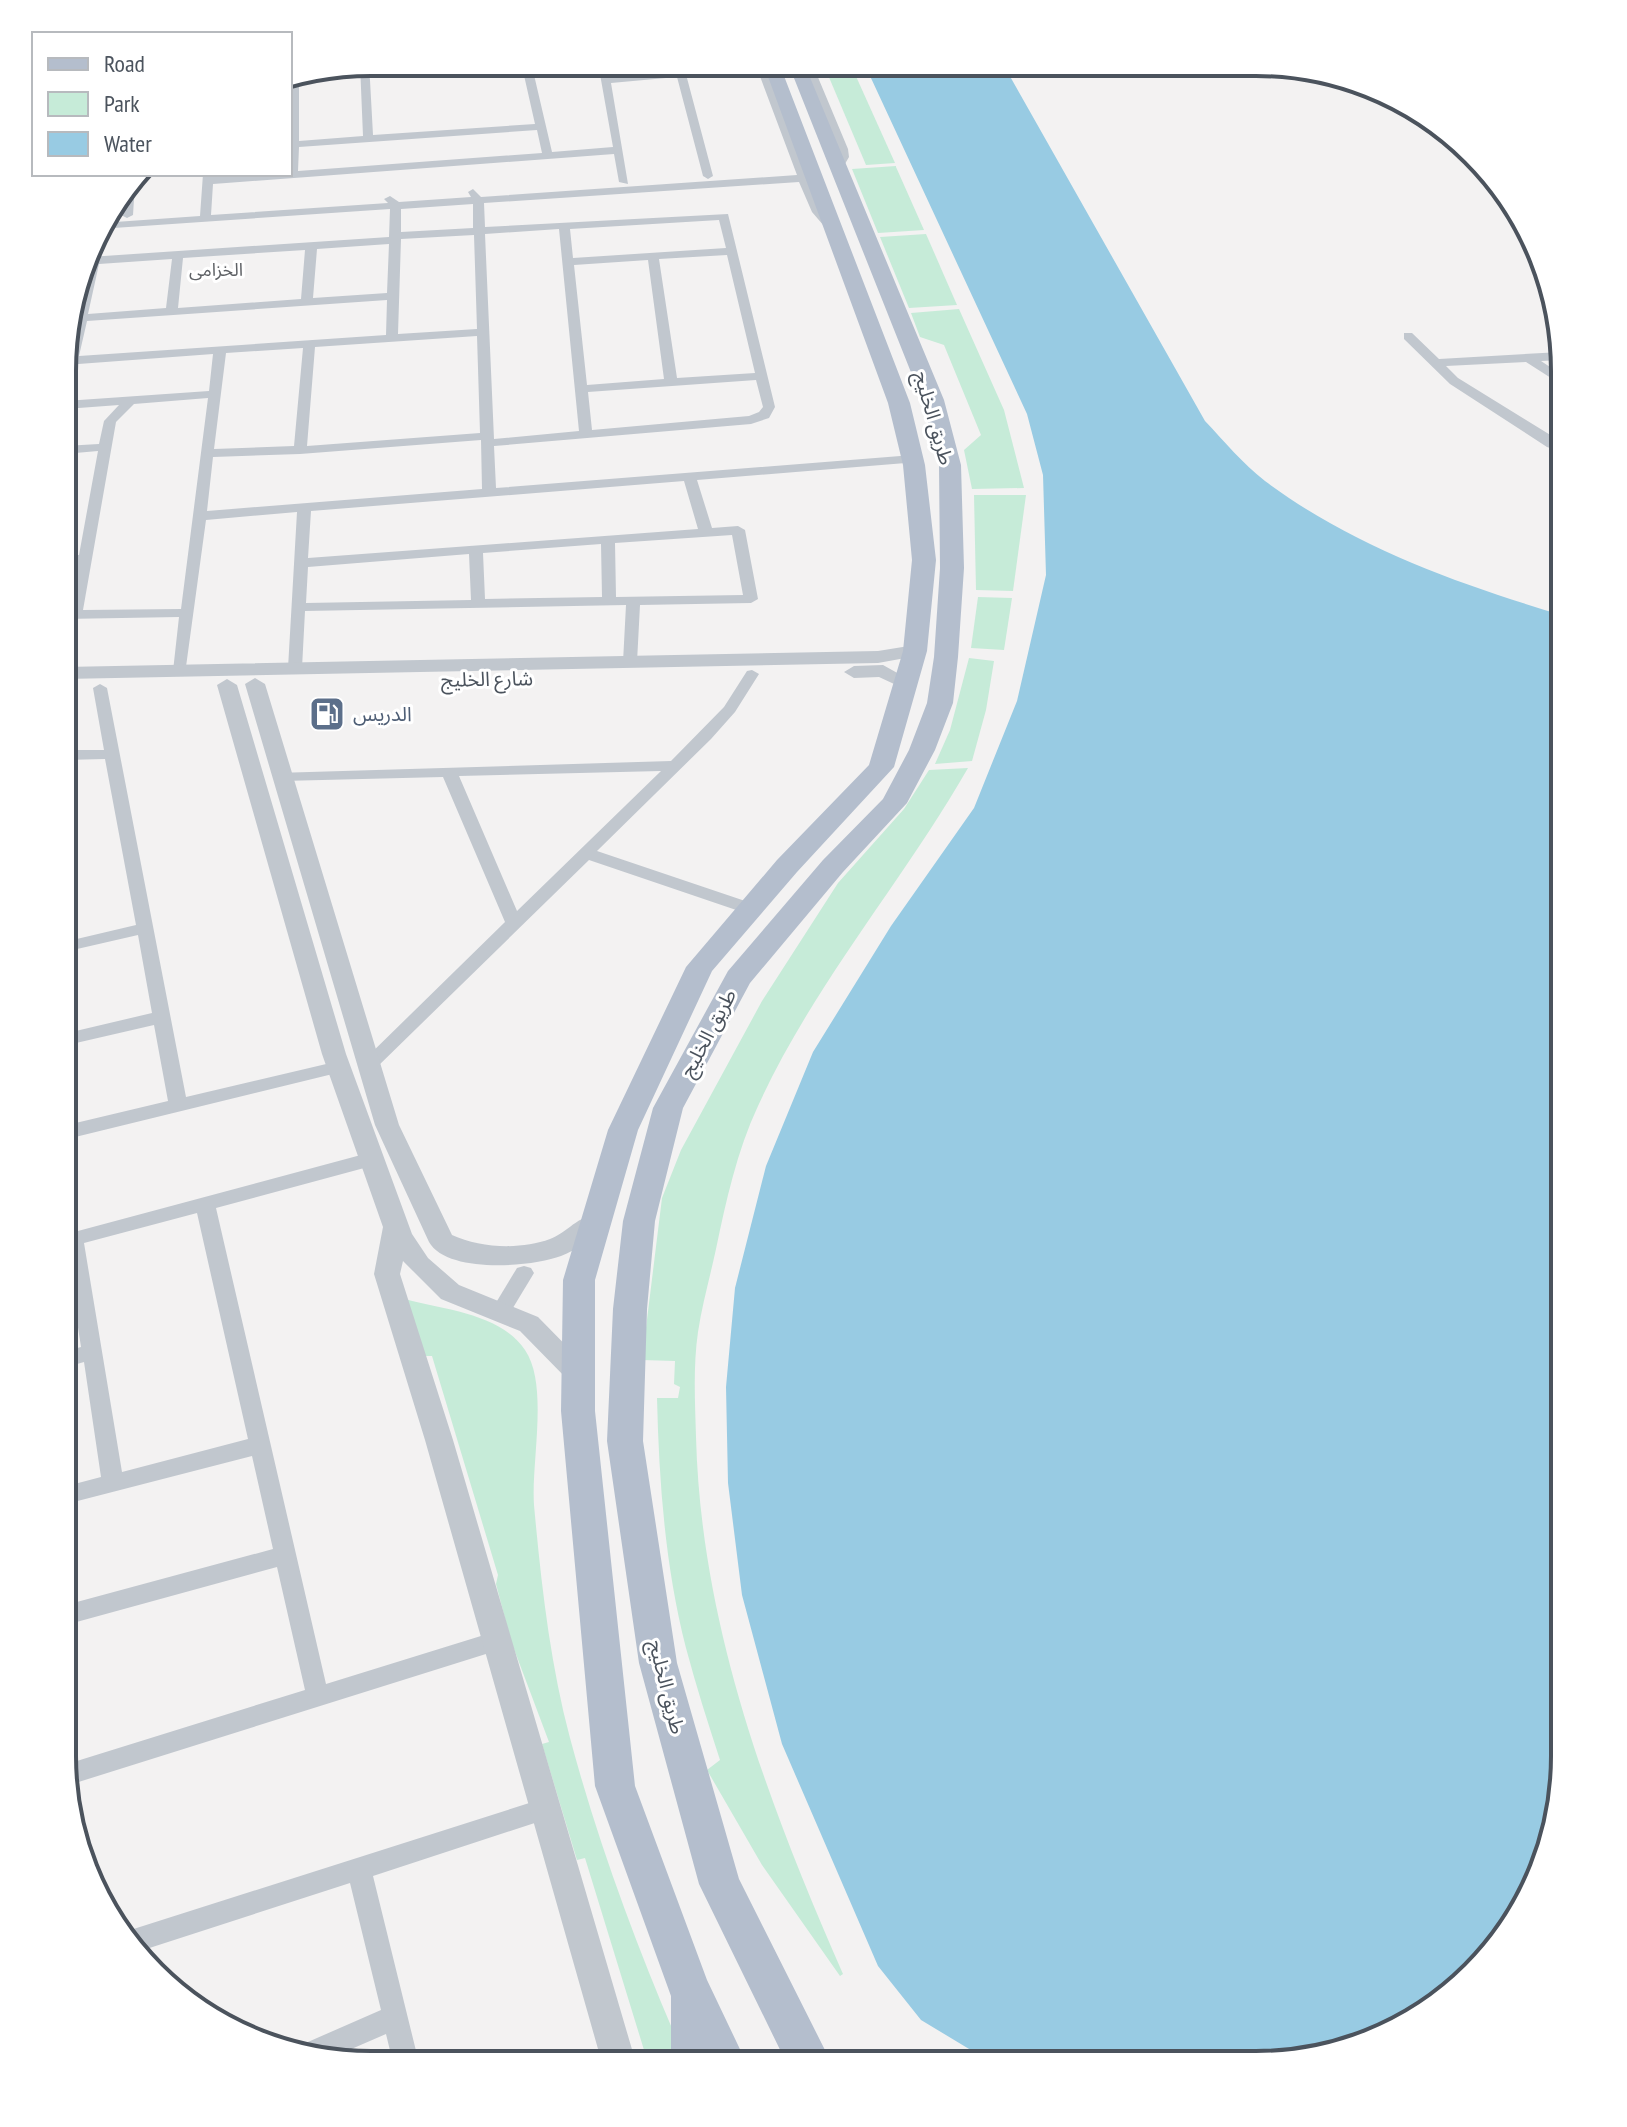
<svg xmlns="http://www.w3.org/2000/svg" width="1627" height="2127" font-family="'PT Sans Narrow','Noto Sans Arabic',sans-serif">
<rect width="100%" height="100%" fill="#f3f2f2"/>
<!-- green -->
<g fill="#c6ebd8">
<path d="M823 63H850L895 163 866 165Z"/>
<path d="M896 166V167L924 230 878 233 852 169Z"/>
<path d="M926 234 957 305 909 308 880 237Z"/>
<path d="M959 309 1004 410 1024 488 972 489 964 450 981 435 944 345 920 337 911 313Z"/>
<path d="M974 495H1026L1013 591 976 590Z"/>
<path d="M978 597 1012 598 1004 650 971 648Z"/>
<path d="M969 658 994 661 986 710 972 761 935 764 950 730Z"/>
<path d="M968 768C902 883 813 985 758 1106 737 1151 726 1201 716 1249 710 1277 702 1305 698 1332 693 1366 695 1402 696 1437 701 1626 768 1803 843 1974L840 1976 762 1865 707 1770 720 1760C708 1723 696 1686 686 1648 665 1566 659 1482 657 1398H678L680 1387 674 1384 675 1361 642 1360 662 1198 681 1150 762 1001 838 883 904 809 929 770Z"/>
<path d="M405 1299C444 1310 500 1313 525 1350 549 1385 531 1462 534 1505 541 1582 550 1663 570 1738 600 1850 641 1958 687 2063H648L585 1858 577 1860 542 1744 549 1742 511 1641 496 1584 498 1575 432 1356H423Z"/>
</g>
<!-- water -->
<path fill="#98cbe3" d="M864 63 1003 64 1205 421C1224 441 1243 464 1265 481 1353 547 1461 585 1565 616L1564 1777 1548 1856 1513 1927 1460 1988 1393 2033 1256 2065 994 2064 921 2020 878 1966 782 1744 742 1595 728 1483 726 1387 735 1288 766 1166 813 1052 891 926 974 808 1017 701 1046 575 1043 475 1027 414Z"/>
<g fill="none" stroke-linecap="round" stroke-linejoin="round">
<!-- minor -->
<g fill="#c1c7ce" fill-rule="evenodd">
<path d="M369 62 373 135 535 124 521 62H531L552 152 613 147 598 63H608L610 77 675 71 673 63H683L713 176 708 179 703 176 677 77 611 83 628 184 619 182 614 154 213 184 211 215 388 203 384 199 390 196 399 202 471 197 468 192 473 189 481 197 797 175 755 63H765L814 194 823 211 840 231 830 233 812 212 799 182 484 203 485 227 728 214 775 407 769 418 751 424 494 446 496 488 913 455 920 459 918 462 697 480 712 528 738 526 745 530 758 599 751 603 640 605 637 662 630 666 623 662 626 605 305 611 302 668 300 671H290L288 668 297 512 206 520 185 674 180 675 173 671 179 617 64 619V611H69L77 563H64V555H79L98 451 64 454V446L99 444 104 421 119 405 65 409V401L209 391 213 354 65 365 89 257 389 237 390 209 99 229 101 223 200 216 203 174H213V177L290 174V75H299V141L363 136 360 64ZM537 130 542 153 298 171 299 147ZM473 204V228L401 232V209ZM719 220 726 248 573 258 570 229ZM559 229 579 431 494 439 485 234ZM474 235 477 329 398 334 401 239ZM389 244 387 293 313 298 317 249ZM305 250 301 299 178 308 183 258ZM727 255 755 373 677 378 659 259ZM172 259 166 308 88 314 99 264ZM648 260 664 379 587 385 574 265ZM387 300 386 335 79 356 87 321ZM477 336 480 433 307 446 315 347ZM303 348 294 446 214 449 226 353ZM756 380 763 407 759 412 749 416 592 430 588 392ZM208 398 181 609 83 610 116 422 134 404ZM481 440 482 489 207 511 213 457 300 454ZM684 481 698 529 308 558 311 511ZM732 535 743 595 616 597 615 543ZM601 544 602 597 485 599 483 553ZM469 554 471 600 306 603 308 567Z"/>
<path d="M802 63H812L848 149 849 157 842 169 833 167 839 157 838 149Z"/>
<path d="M132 181 135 184 133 215 127 218 121 215 124 192Z"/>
<path d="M1404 333H1412L1439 359 1561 352 1562 360 1541 361 1565 377V387L1526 362 1446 366 1458 378 1565 444V453L1547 447 1450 384 1404 339Z"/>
<path d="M752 670 759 674 735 712 711 739 597 851 757 905 759 909 757 913H745L589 860 375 1069H363L360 1065 363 1061 505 922 443 777 282 781 274 776 276 773 671 761 724 707 747 671ZM661 771 517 911 459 776Z"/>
<path d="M100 684 107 688 186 1097 339 1061 345 1063 348 1067 345 1071 63 1140V1126L168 1101 154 1025 63 1046V1034L152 1013 138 935 64 952V942L136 925 105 759 64 760V750H104L93 688Z"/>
<path d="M372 1152 379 1154 381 1159 379 1164 216 1208 326 1684 497 1631 505 1634 508 1641 505 1648 69 1785 64 1765 305 1690 277 1567 62 1626V1606L273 1549 252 1456 62 1505 63 1487 101 1477 84 1362 63 1368V1352L81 1347 66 1249H63V1235ZM197 1213 248 1439 122 1472 84 1243Z"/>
<path d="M524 1266 531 1268 534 1273 531 1278 508 1316 501 1319 494 1316 491 1311 494 1306 517 1268Z"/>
<path d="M545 1798 553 1801 557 1809 553 1817 373 1876 419 2063H393L386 2034 326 2060 299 2050 301 2045 381 2010 350 1883 134 1953 121 1933Z"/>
</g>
<!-- tertiary -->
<g fill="#c1c7ce" fill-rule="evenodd">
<path d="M915 645 925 651 922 655 878 663 64 679V667L878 651Z"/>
<path d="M883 665 917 684 907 690 879 677 854 678 844 672 854 666Z"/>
<path d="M255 678 265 684 399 1125 452 1235C480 1248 520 1250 550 1239 569 1232 583 1209 605 1216L609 1223 605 1230C591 1238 577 1250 561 1256 532 1267 447 1274 429 1242L375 1125 245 684Z"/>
<path d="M227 679 237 685 346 1054 412 1234 428 1258 459 1285 538 1317 593 1373 589 1381 579 1384 569 1381 520 1331 441 1299 403 1261 400 1274 453 1440 636 2063H602L425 1440 374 1274 383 1227 322 1054 217 685Z"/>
</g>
<!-- primary -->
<g fill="#b4becd" fill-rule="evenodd">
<path d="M763 63H779L910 403 925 465 936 560 927 651 894 767 797 872 712 971 638 1130 595 1280V1411L635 1786 707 1980 747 2064 671 2063V1996L595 1786 561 1411 563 1280 608 1130 686 967 777 860 869 765 903 651 912 560 903 465 888 403Z"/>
<path d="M788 63H804L944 400 961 465 964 568 958 657 953 703 935 750 907 803 843 872 750 983 683 1108 655 1221 647 1309 643 1441 677 1663 739 1879 832 2064H787L699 1884 639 1663 607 1441 613 1309 623 1221 653 1108 728 971 823 860 883 799 909 750 927 703 934 657 940 568 939 465 922 400Z"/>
</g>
</g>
<!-- icons -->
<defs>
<symbol id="fuel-square" viewBox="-11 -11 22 22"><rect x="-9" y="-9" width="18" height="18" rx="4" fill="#5c6f8a" stroke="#fff"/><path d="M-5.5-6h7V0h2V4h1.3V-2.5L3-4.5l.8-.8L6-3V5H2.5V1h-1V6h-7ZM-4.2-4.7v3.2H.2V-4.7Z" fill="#fff"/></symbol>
</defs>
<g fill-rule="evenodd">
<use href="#fuel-square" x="307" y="694" width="40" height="40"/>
</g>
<g text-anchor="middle" stroke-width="6" stroke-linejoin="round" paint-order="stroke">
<!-- far-neighbourhood labels -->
<g font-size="18" fill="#5e6165" stroke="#fff">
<text x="216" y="276">الخزامى</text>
</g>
<!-- street labels -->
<g font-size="20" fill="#4b535d" stroke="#fff">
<text transform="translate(934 418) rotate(74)" y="7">طريق الخليج</text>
<text transform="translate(487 679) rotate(-1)" y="7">شارع الخليج</text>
<text transform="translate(708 1033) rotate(-62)" y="7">طريق الخليج</text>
<text transform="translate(667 1687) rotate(76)" y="7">طريق الخليج</text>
</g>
<!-- service labels -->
<g font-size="20" fill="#4e5e75" stroke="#fff" text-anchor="start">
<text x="353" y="721">الدريس</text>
</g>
</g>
<!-- crop -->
<path d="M0 0H1627V2127H0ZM371 76H1256A295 295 0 0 1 1551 371V1756A295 295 0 0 1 1256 2051H371A295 295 0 0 1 76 1756V371A295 295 0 0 1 371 76Z" fill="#fff" fill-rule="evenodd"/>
<path fill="none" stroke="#4b535d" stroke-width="4" d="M371 76H1256A295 295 0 0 1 1551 371V1756A295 295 0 0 1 1256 2051H371A295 295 0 0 1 76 1756V371A295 295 0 0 1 371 76Z"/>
<!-- legend -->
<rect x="32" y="32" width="260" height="144" fill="#ffffff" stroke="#b7babe" stroke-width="2"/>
<rect x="48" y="58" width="40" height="12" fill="#b4becd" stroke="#b7babe" stroke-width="2"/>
<text x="104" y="72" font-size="24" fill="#4b535d">Road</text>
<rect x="48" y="92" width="40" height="24" fill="#c6ebd8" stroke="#b7babe" stroke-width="2"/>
<text x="104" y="112" font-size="24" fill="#4b535d">Park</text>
<rect x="48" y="132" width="40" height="24" fill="#98cbe3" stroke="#b7babe" stroke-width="2"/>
<text x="104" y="152" font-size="24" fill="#4b535d">Water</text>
</svg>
